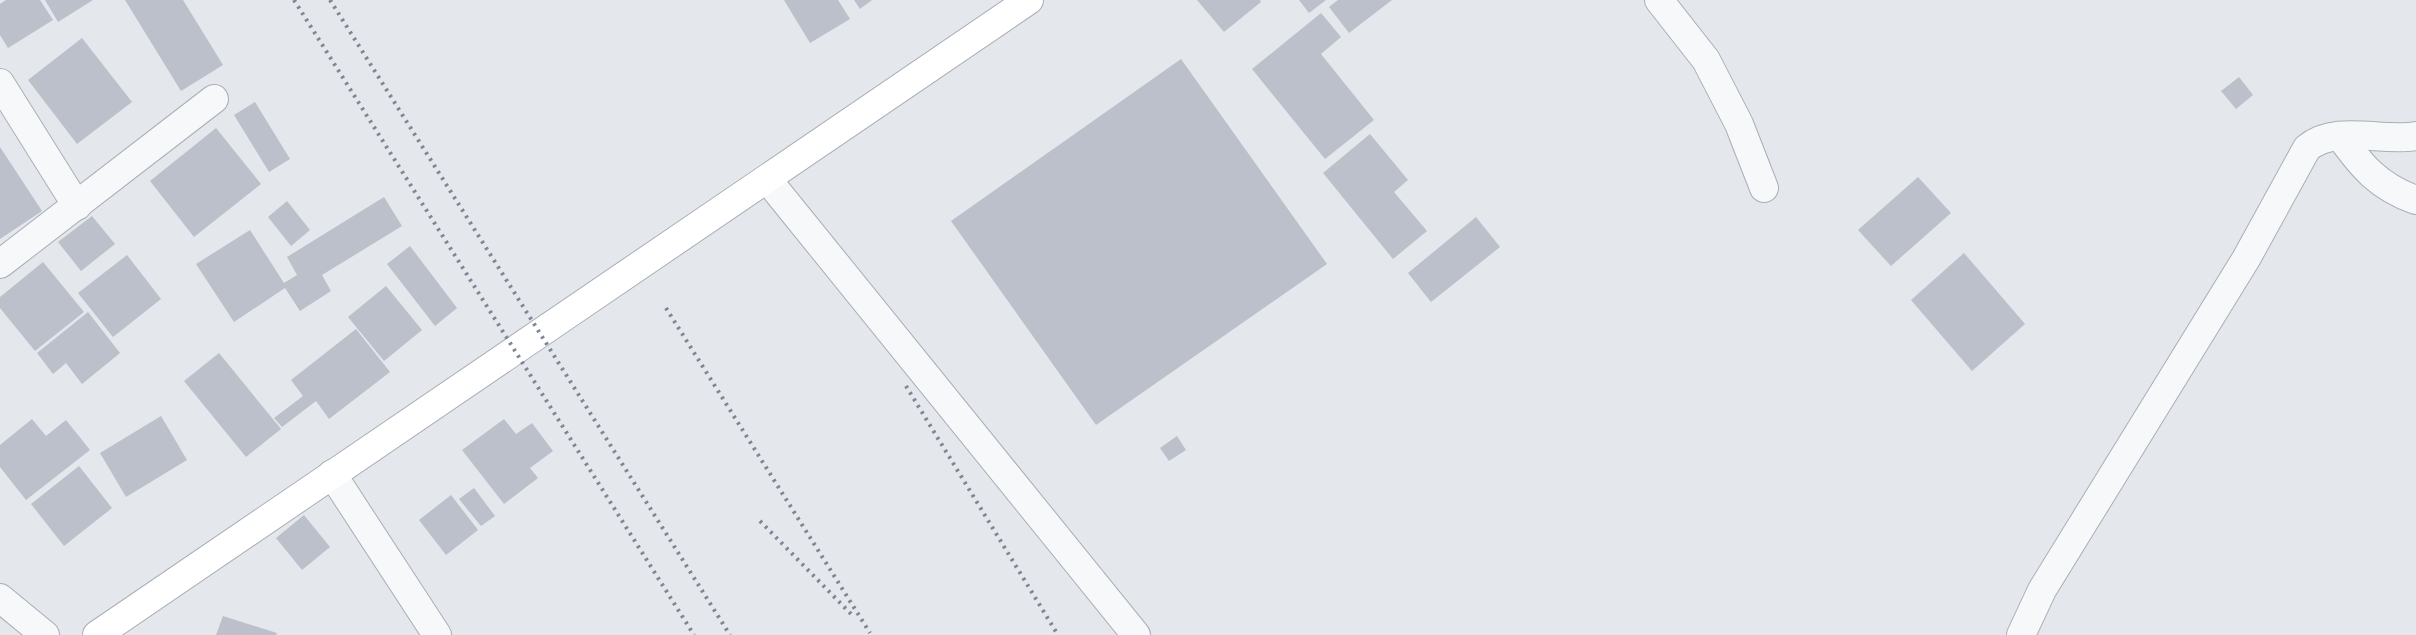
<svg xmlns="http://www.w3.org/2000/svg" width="2416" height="635" font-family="'IBM Plex Sans',sans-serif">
<rect width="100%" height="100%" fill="#e4e7ec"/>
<!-- building -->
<g fill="#bbc0ca">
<path d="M6 0H40L53 20 8 48 0 35V4Z"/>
<path d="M45 0H93L58 22Z"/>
<path d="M125 0H183L223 65 181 91Z"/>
<path d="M784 0H838L850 19 810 43Z"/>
<path d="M854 0H872L860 9Z"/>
<path d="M1197 0H1260L1261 2 1224 32Z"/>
<path d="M1299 0H1326L1309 13Z"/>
<path d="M1338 0H1392L1349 33 1329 7Z"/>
<path d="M1321 13 1341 37 1321 54 1374 120 1325 159 1252 69Z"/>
<path d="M82 38 132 102 77 144 28 80Z"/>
<path d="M1181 59 1327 264 1096 425 951 221Z"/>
<path d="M2239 77 2253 95 2236 109 2221 91Z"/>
<path d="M255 102 290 159 269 172 234 115Z"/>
<path d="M216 128 261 184 194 237 150 181Z"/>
<path d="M1370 134 1408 180 1394 192 1427 231 1393 259 1323 173Z"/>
<path d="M0 147 42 211 0 239Z"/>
<path d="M1918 177 1951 213 1891 266 1858 230Z"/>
<path d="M384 197 402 226 322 275 331 291 300 311 285 288 234 322 196 264 250 230 284 283 297 275 287 257Z"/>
<path d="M287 201 310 230 291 246 268 217Z"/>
<path d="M92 216 115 244 81 271 58 242Z"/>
<path d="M1476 217 1500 247 1431 302 1408 273Z"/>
<path d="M410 246 457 308 435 326 387 264Z"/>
<path d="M1964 253 2025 324 1972 371 1911 300Z"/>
<path d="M127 255 161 299 113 337 78 293Z"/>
<path d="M43 262 84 312 35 351 0 308V297Z"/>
<path d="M386 286 422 330 384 361 348 317Z"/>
<path d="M88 312 120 353 82 384 66 363 53 374 37 353Z"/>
<path d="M356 329 390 372 329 419 316 401 282 427 274 418 303 396 291 380Z"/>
<path d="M219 353 281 429 246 457 184 381Z"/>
<path d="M161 416 187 460 126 497 100 453Z"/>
<path d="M32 419 46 436 66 420 90 450 26 500 0 467V445Z"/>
<path d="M504 419 516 434 532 423 553 451 530 468 538 478 504 504 462 450Z"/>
<path d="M1177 436 1186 450 1169 461 1160 448Z"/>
<path d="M79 466 112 508 64 546 31 504Z"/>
<path d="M474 488 495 516 481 526 459 499Z"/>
<path d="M451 495 478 530 446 555 419 520Z"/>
<path d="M304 515 330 547 302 570 276 538Z"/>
<path d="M223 616 277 633 276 635H216Z"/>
</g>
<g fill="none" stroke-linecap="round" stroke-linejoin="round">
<defs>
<g id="street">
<path d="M1659 0 1706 60 1739 124 1764 188"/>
<path d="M0 83 77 206"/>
<path d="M2340 136C2362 167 2379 187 2416 200"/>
<path d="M767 179 1136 635"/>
<path d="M0 264 214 99"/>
<path d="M332 474 437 635"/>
<path d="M0 598 45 635"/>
<path d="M2021 635 2042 590 2246 259 2307 148C2336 124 2381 142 2416 136"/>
</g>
<path id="secondary" d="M97 635 1029 0"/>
</defs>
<!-- street casing -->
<use href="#street" stroke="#a9aeb7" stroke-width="30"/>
<!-- secondary casing -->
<use href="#secondary" stroke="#a9aeb7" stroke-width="30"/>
<!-- street -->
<use href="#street" stroke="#f7f8fa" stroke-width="28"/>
<!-- secondary -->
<use href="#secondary" stroke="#fff" stroke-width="28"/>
<!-- rail -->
<g stroke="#7d8696" stroke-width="4" stroke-dasharray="2.5 5" stroke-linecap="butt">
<path d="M294 0 694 635"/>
<path d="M330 0 730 635"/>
<path d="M666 308 870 633"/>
<path d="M906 386 1058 635"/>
<path d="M760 521 854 617"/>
</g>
</g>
</svg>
